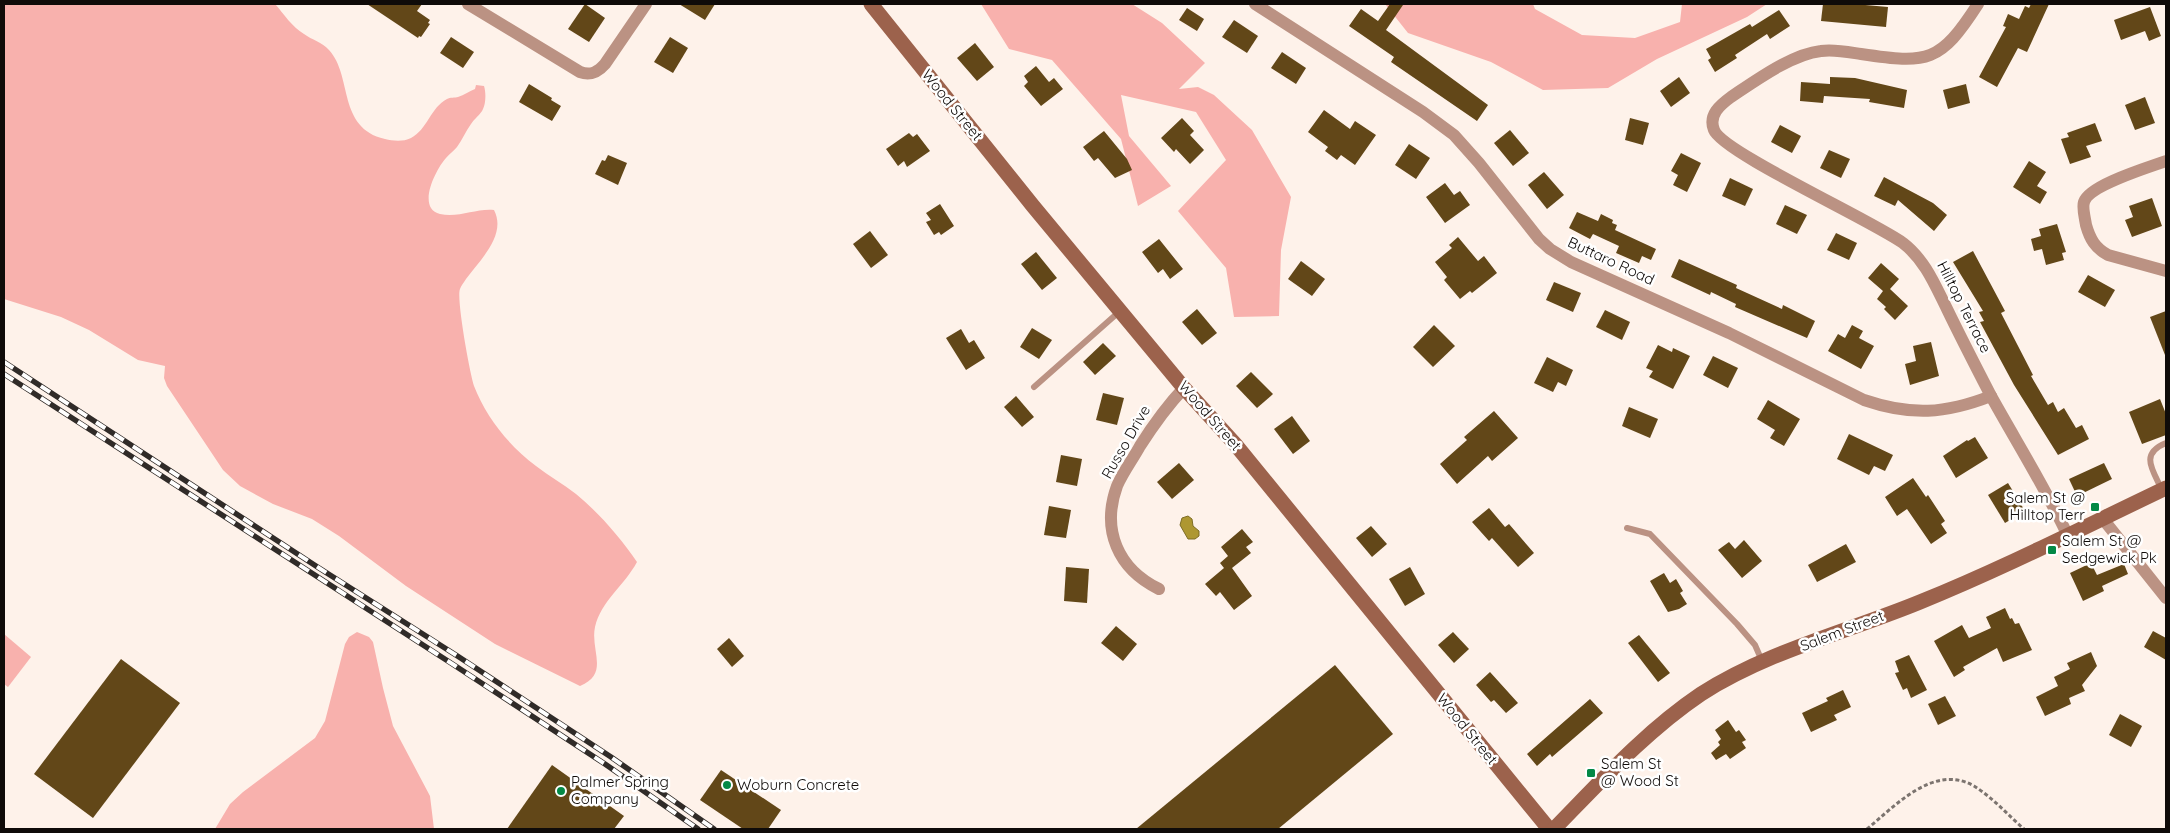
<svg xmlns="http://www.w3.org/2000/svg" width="2170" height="833" font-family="Quicksand,sans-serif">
<rect width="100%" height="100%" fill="#fef2ea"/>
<!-- green -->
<g fill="#f8b1ad">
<path d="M4 4H275C284 14 292 27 304 34 312 40 322 42 329 50 353 76 337 128 385 139 393 141 403 142 411 138 427 130 431 107 447 99 450 97 455 98 458 97 464 95 470 91 475 89L476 85 484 86C486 92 486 103 483 109 481 114 474 119 471 124 466 131 462 140 457 147 454 151 449 154 446 158 436 169 416 208 440 214 459 218 477 208 494 210 507 235 480 260 466 279 464 282 461 286 460 289 456 298 470 374 474 386 486 417 509 446 536 466 549 476 563 484 576 494 599 513 620 537 637 562 624 586 601 601 595 627 590 650 610 674 580 686L495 644 406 586 339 536 312 519 273 504 240 486 223 470 167 386 164 378 165 366 138 360 89 330 61 317 4 299Z"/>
<path d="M981 4H1132L1162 23 1205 63 1179 89 1198 87 1214 95 1252 130 1291 197 1281 250 1279 316 1234 317 1226 268 1178 211 1226 160 1196 112 1121 95 1129 136 1171 186 1138 206 1121 139 1052 60 1009 49Z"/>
<path d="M1385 4H1533L1535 9 1582 35 1635 38 1680 22 1682 4H1767L1747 17 1657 59 1608 88 1543 90 1491 62 1408 33Z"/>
<path d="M357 632 369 637 373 642 383 688 393 726 430 796 434 829H215L230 804 243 792 315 738 325 721 345 644 349 637Z"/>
<path d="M4 634 31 657 8 687 4 684Z"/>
</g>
<!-- water -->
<path fill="#ae9731" stroke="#7e6d25" d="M1188 516 1192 519 1193 526 1199 531V536L1195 539H1188L1180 525 1182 518Z"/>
<!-- building -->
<g fill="#624718">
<path d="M367 4H422L417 11 430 20 428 23 430 24 421 37 419 36 418 38Z"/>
<path d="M585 4 605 18 589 42 568 29Z"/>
<path d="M679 4H715L705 20Z"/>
<path d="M1390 4 1403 5 1386 30 1488 105 1477 121 1391 62 1394 57 1349 26 1361 9 1378 21Z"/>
<path d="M1823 4H1854L1888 7 1886 27 1821 21Z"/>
<path d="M2031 4H2049L2027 52 2018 48 1997 87 1979 77 2006 27 2003 26 2008 14 2019 19 2025 6 2029 8Z"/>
<path d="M2150 7 2161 36 2149 41 2145 31 2121 40 2114 20Z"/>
<path d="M1187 8 1204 19 1197 31 1179 20Z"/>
<path d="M1779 10 1790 26 1770 39 1767 34 1735 55 1737 58 1715 72 1708 60 1711 58 1706 49 1750 24 1752 27Z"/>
<path d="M1234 20 1258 36 1247 53 1222 37Z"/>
<path d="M451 37 474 52 463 68 440 53Z"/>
<path d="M670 37 688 48 673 73 654 62Z"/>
<path d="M975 43 994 67 977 81 957 58Z"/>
<path d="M1282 52 1306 68 1296 84 1271 68Z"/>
<path d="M1036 66 1049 82 1054 78 1063 89 1041 106 1024 86 1028 82 1024 76Z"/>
<path d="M1679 77 1690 93 1671 107 1660 91Z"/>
<path d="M1830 77 1855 78 1907 90 1904 108 1869 102 1870 99 1824 96 1823 103 1800 101 1801 82 1830 84Z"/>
<path d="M529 84 552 98 551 100 561 106 552 121 519 102Z"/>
<path d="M1966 84 1970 103 1948 109 1943 90Z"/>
<path d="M2145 97 2155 123 2135 130 2125 105Z"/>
<path d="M1324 110 1350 129 1355 121 1376 135 1355 165 1341 155 1337 160 1325 151 1328 147 1308 132Z"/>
<path d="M1182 118 1194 131 1190 135 1204 150 1190 164 1176 149 1174 152 1161 138Z"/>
<path d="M1630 118 1649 123 1643 145 1625 140Z"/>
<path d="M2095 123 2102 141 2086 146 2091 157 2070 164 2061 139 2069 137 2067 133Z"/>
<path d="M1780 125 1801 136 1792 153 1771 142Z"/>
<path d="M1510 130 1529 153 1513 166 1494 143Z"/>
<path d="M1104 131 1127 159 1132 170 1115 178 1098 158 1094 161 1083 147Z"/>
<path d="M909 133 913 137 917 134 930 151 907 167 904 161 898 166 886 149Z"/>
<path d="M1409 144 1430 158 1416 179 1395 165Z"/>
<path d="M1829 150 1850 159 1841 178 1820 168Z"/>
<path d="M1681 153 1701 163 1687 192 1673 185 1678 175 1671 171Z"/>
<path d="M608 155 627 163 618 185 595 174 602 160 605 161Z"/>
<path d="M2029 161 2046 172 2037 186 2047 192 2040 204 2013 187Z"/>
<path d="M1544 172 1564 195 1547 209 1528 185Z"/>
<path d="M1884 177 1933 203 1947 215 1934 231 1898 200 1895 206 1874 196Z"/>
<path d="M1730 178 1753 189 1745 206 1722 196Z"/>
<path d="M1445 183 1454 195 1460 191 1470 205 1445 223 1426 197Z"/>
<path d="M2152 198 2162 226 2132 237 2125 220 2133 217 2129 206Z"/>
<path d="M940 204 954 226 941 235 939 232 934 235 926 222 931 220 926 213Z"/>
<path d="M1785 205 1807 215 1797 234 1776 224Z"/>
<path d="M1577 212 1598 221 1601 214 1613 220 1612 223 1617 225 1615 230 1656 249 1651 260 1642 256 1639 263 1616 253 1619 246 1593 234 1590 239 1569 228Z"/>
<path d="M2057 224 2066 252 2062 253 2064 260 2046 265 2042 249 2034 251 2031 239 2041 236 2039 229Z"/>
<path d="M870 231 888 255 871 268 853 244Z"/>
<path d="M1836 233 1857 243 1849 260 1827 250Z"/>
<path d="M1458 237 1478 261 1484 256 1497 273 1472 293 1470 291 1460 299 1444 280 1447 277 1435 262 1452 248 1449 245Z"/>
<path d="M1159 239 1183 269 1170 279 1163 269 1158 273 1142 252Z"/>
<path d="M1973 251 2005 311 2001 313 2033 375 2031 376 2048 405 2053 402 2058 412 2064 408 2076 428 2082 425 2089 439 2058 455 2014 385 1980 322 1984 321 1979 312 1983 311 1953 262Z"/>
<path d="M1036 252 1057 278 1042 290 1021 264Z"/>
<path d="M1679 259 1737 285 1736 288 1782 309 1783 305 1815 321 1807 338 1735 307 1736 304 1711 292 1710 295 1671 277Z"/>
<path d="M1301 261 1325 279 1312 296 1288 279Z"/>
<path d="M1881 263 1899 279 1890 289 1908 306 1895 320 1884 309 1886 307 1877 299 1883 291 1868 278Z"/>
<path d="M2088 275 2115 290 2105 307 2078 292Z"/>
<path d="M1554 282 1581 293 1573 312 1546 300Z"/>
<path d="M1197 309 1217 333 1202 345 1182 322Z"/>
<path d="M1605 310 1630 322 1622 340 1596 327Z"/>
<path d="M2166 311V355H2165L2150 317Z"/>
<path d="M1434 325 1455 346 1433 367 1413 347Z"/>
<path d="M1852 325 1863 331 1859 338 1874 346 1861 369 1828 351 1838 334 1845 338Z"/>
<path d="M1032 328 1052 340 1039 359 1020 347Z"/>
<path d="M961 329 969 343 974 340 985 358 966 370 946 338Z"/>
<path d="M1931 342 1939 376 1910 385 1905 364 1916 361 1913 346Z"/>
<path d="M1103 343 1116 356 1095 375 1083 362Z"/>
<path d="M1658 345 1672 352 1673 348 1690 356 1673 389 1649 377 1653 371 1646 368Z"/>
<path d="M1713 356 1738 368 1728 388 1703 375Z"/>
<path d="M1547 357 1573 370 1566 386 1558 382 1553 392 1534 383Z"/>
<path d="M1251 372 1273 394 1257 408 1236 386Z"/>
<path d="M1103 393 1124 398 1117 425 1096 420Z"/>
<path d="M1016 396 1034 417 1022 427 1004 407Z"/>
<path d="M2160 399 2166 414V435L2142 444 2129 412Z"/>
<path d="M1768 400 1800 419 1784 446 1770 438 1775 430 1757 419Z"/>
<path d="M1629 407 1658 419 1650 438 1622 426Z"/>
<path d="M1494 411 1518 438 1492 461 1488 456 1457 484 1440 464 1467 440 1464 437Z"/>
<path d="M1292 416 1310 441 1293 454 1274 429Z"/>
<path d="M1849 434 1893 455 1885 471 1874 466 1869 475 1837 459Z"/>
<path d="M1975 437 1988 458 1956 478 1943 456 1967 440 1968 441Z"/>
<path d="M1061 455 1082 459 1077 486 1056 482Z"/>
<path d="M1179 463 1194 480 1172 499 1157 482Z"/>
<path d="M2104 463 2112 479 2077 496 2069 479Z"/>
<path d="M1913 478 1926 497 1928 495 1945 521 1941 524 1947 533 1931 544 1907 509 1897 516 1885 497Z"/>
<path d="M2008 483 2025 511 2005 523 1988 495Z"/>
<path d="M1049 506 1071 510 1066 538 1044 535Z"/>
<path d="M1489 508 1505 527 1509 524 1534 553 1518 567 1492 538 1489 541 1472 522Z"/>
<path d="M1371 526 1387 544 1372 557 1356 538Z"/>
<path d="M1242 529 1253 542 1246 547 1251 553 1232 568 1252 596 1234 610 1220 592 1216 596 1205 584 1224 568 1220 563 1228 556 1221 547Z"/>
<path d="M1744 540 1762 561 1742 578 1718 550 1729 542 1735 549Z"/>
<path d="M1846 544 1856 562 1817 582 1808 565Z"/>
<path d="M2091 563 2097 575 2124 564 2128 574 2102 586 2104 591 2083 601 2070 573Z"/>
<path d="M1066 567 1089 569 1087 603 1064 601Z"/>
<path d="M1410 567 1425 594 1405 606 1389 579Z"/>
<path d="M1664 573 1670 583 1676 579 1683 591 1680 593 1687 604 1679 609 1668 612 1650 581Z"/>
<path d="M2005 608 2010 619 2012 618 2015 624 2019 623 2032 650 2003 662 1997 648 1963 667 1965 670 1954 677 1934 641 1962 625 1969 638 1991 628 1986 617Z"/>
<path d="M1116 626 1137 644 1123 661 1101 643Z"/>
<path d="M2153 631 2166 638V660L2144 647Z"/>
<path d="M1453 632 1469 649 1454 663 1438 645Z"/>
<path d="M1639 635 1670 673 1658 682 1628 643Z"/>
<path d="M729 638 744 656 732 667 717 649Z"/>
<path d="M2091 652 2097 666 2082 685 2085 691 2069 698 2071 704 2045 716 2036 697 2058 686 2054 677 2070 669 2067 663Z"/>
<path d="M1909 655 1927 690 1911 698 1907 688 1903 690 1895 673 1899 672 1895 661Z"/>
<path d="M121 659 180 703 93 818 34 774Z"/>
<path d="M1335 665 1393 734 1278 829H1136Z"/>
<path d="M1490 672 1518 703 1506 713 1494 700 1491 702 1476 685Z"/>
<path d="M1843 690 1851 707 1834 715 1837 720 1811 732 1802 713 1828 701 1826 698Z"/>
<path d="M1945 696 1956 716 1938 725 1928 704Z"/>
<path d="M1590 699 1603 713 1552 757 1550 754 1537 766 1527 754Z"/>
<path d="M2120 714 2142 726 2131 747 2109 735Z"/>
<path d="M1728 720 1736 732 1739 730 1746 740 1742 742 1746 748 1730 759 1726 754 1716 760 1711 753 1720 745 1718 742 1721 739 1715 730Z"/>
<path d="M552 765 624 816 614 829H507Z"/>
<path d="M721 770 781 810 768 829H743L700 800Z"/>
</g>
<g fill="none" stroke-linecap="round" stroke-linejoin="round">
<!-- path -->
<path stroke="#7c746f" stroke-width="3" stroke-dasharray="4 2.5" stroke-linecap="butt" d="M1867 829C1895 806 1934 763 1974 786 1992 797 2008 815 2024 829"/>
<!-- lane -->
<g stroke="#bb9283" stroke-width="6">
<path d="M1034 387 1120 311"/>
<path d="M2162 490C2153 470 2139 454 2166 443"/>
<path d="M1627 528 1650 534 1737 624 1755 645 1762 661"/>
</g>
<!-- street -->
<g stroke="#bb9283" stroke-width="12">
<path d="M468 4 580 72C591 76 598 72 605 64L646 4"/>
<path d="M1255 4 1423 112 1454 135 1479 163 1539 239 1550 249 1571 262 1729 333 1864 400C1911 416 1945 414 1991 396"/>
<path d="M1978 4C1940 63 1928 64 1861 54 1848 52 1834 49 1821 51 1792 54 1755 81 1731 97 1720 105 1708 115 1714 130 1722 152 1873 221 1903 243 1925 260 1935 285 1947 309 1961 338 1976 367 1991 396 2017 443 2045 487 2068 536"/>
<path d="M2166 161C2150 167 2089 185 2084 202 2082 208 2085 218 2086 225 2090 239 2095 248 2108 255L2166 271"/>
<path d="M2103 519 2166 598"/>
<path d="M1159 589C1118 569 1101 530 1117 486 1123 472 1133 459 1140 446 1154 424 1166 407 1184 388"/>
</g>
<!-- secondary -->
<g stroke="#9c624c" stroke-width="15">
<path d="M871 4 1033 206 1184 388 1235 444 1549 829"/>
<path d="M1554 829C1600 782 1646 731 1701 694 1768 651 1847 632 1920 602 2004 568 2084 527 2166 488"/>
</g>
<defs>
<g id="rail">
<path d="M4 362 319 568 459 657 611 757 714 829"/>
<path d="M4 374 454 665 605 764 698 829"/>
</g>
</defs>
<!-- rail casing -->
<use href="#rail" stroke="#302b28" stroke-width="5.5"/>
<!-- rail -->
<use href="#rail" stroke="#fff" stroke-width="4" stroke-dasharray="11" stroke-linecap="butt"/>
</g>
<!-- markers -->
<g fill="#038946" stroke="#fff" stroke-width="2">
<rect x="2090" y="502" width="10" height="10" rx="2.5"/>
<rect x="2047" y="545" width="10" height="10" rx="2.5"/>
<rect x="1586" y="768" width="10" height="10" rx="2.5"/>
<circle cx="727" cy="785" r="5"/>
<circle cx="561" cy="791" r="5"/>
</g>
<g text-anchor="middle" stroke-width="5" stroke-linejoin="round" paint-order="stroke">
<!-- street labels -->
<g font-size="15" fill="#0f0b09" stroke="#fff">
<text transform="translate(952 105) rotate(51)" y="5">Wood Street</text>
<text transform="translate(1611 261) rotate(25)" y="5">Buttaro Road</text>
<text transform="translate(1964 307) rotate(63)" y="5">Hilltop Terrace</text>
<text transform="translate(1210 416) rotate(49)" y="5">Wood Street</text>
<text transform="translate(1126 442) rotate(-60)" y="5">Russo Drive</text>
<text transform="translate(1842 631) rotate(-21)" y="5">Salem Street</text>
<text transform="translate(1467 729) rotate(51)" y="5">Wood Street</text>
</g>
<!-- poi labels -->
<g font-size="15" fill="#0f0b09" stroke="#fff" text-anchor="start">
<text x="2085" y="503" text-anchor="end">Salem St @<tspan x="2085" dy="17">Hilltop Terr</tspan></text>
<text x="2062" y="546">Salem St @<tspan x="2062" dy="17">Sedgewick Pk</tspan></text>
<text x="1601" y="769">Salem St<tspan x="1601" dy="17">@ Wood St</tspan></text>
<text x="571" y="787">Palmer Spring<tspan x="571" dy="17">Company</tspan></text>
<text x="737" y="790">Woburn Concrete</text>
</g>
</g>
<!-- border -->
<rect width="2170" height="833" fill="none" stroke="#0f0b09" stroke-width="10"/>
</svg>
